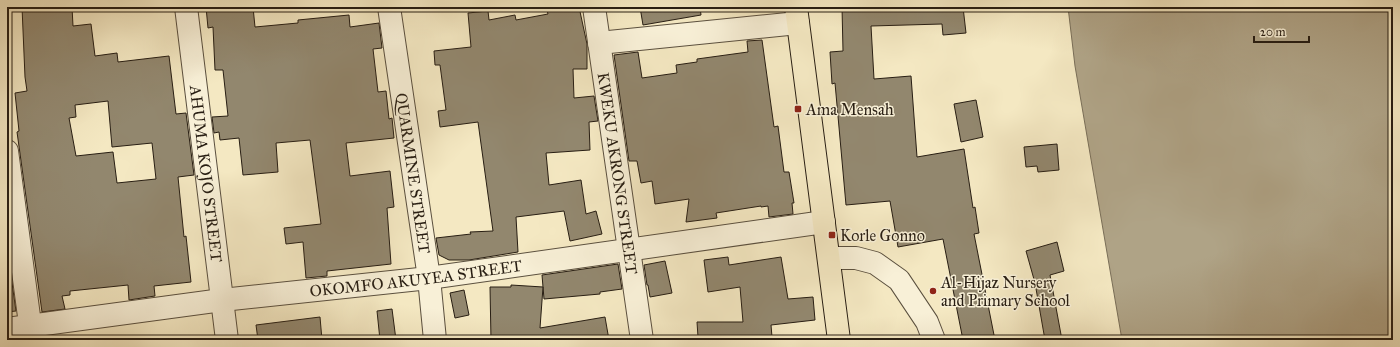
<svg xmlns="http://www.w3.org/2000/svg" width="1400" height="347" font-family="'IM FELL Great Primer',serif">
<rect width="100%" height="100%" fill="#f4e8c2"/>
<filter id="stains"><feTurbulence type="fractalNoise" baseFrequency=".005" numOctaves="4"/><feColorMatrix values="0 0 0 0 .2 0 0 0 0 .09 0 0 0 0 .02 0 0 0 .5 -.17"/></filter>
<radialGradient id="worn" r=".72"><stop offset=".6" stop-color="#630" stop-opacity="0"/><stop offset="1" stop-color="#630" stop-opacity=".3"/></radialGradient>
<!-- water -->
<path fill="#afa386" stroke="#796e58" d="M1068 7H1393V340H1122L1075 66Z"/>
<!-- building -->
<g fill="#92876e" stroke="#281e13" fill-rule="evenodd">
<path d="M22 7H72L73 26 91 24 95 56 117 53 118 62 169 56 176 114 186 113 194 175 178 177 184 237 186 236 191 282 154 286 155 296 129 300 128 285 70 291V295L62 296 65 309 42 312 17 132 19 131 15 93 27 91 25 77ZM108 101 112 147 152 143 156 179 117 183 113 152 76 156 69 118 76 117 75 105Z"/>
<path d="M206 7H253L255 27 298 23V20L349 15 350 27 379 23 382 48 373 49 378 92 386 91 389 119 392 118 394 138 346 143 350 176 390 171 394 207 387 208 391 264 327 271V276L306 278 303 242 286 244 284 228 321 224 310 140 276 143 278 172 243 175 239 138 220 140 219 132 214 133 212 117 228 116 223 70H215L213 27 208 28Z"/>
<path d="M546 7H579L587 44V69H573L574 98 594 96 598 121 589 122 590 150 546 153 549 185 581 180 586 214 596 211 602 234 570 241 564 211 516 217 518 252 469 260H449L439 255 436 238 471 234 470 232 493 231 478 122 440 127 438 111 446 110 440 65H435L434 51 471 47 468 13 488 11 489 20 515 15 516 20 548 14Z"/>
<path d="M640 7H700L701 15 643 25Z"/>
<path d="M842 7H963L966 33 943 35 942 24 871 26 874 79 911 76 917 157 964 149 973 208 975 207 979 233 974 234 995 340H963L943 239 898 247 890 201 846 205 835 83 832 84 830 52 843 51Z"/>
<path d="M762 40 774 127 778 126 784 172H789L794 203H792L793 214 769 217 768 206 761 207V206L716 213 717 218 686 222 689 199 655 204 652 181 641 183 637 161H629L614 55 638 52 642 78 677 73 676 65 697 62V59L748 52 747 41Z"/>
<path d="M976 100 983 137 961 142 954 104Z"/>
<path d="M1057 144 1059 170 1038 172 1037 166 1026 167 1024 147Z"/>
<path d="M1057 242 1064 271 1050 275 1062 340H1045L1035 283 1026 251Z"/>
<path d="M7 248 16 311 7 312Z"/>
<path d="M728 257 729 265 781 257 788 299 813 297 815 320 771 325 772 337 743 340H725V337H698L697 322H743L740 287 708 292 704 260Z"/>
<path d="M665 261 672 293 650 297 648 285H647L644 265Z"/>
<path d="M618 264 622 289 600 292V294L544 299 542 275Z"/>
<path d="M511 285 543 287 540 328 605 317 609 340H491L490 287H511Z"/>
<path d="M464 290 469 315 455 318 450 293Z"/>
<path d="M392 309 396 340H380L377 311Z"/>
<path d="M320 317 322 340H258L256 325Z"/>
</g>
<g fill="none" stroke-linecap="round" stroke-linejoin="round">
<defs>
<g id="minor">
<path id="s1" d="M186 7 227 340"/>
<path id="s2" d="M389 7 429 278 435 340"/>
<path id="s3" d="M594 7 642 340"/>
<path d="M599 43 798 23"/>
<path d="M7 151 32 339"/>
<path d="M829 258H856L875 263 899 280 927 322 934 340"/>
<path id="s4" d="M7 329 222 300 429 278 824 222"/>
</g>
<path id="major" d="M796 7 839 340"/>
</defs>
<!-- minor casing -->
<use href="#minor" stroke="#5b503f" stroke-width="24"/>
<!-- major casing -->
<use href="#major" stroke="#281e13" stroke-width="24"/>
<!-- minor -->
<use href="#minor" stroke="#f8f0d7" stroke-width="22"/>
<!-- major -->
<use href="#major" stroke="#f4e8c2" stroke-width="22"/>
</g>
<!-- markers -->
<g fill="#8f2418" stroke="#f8f0d7" stroke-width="1.5">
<rect x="794" y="105" width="8" height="8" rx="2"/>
<rect x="828" y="231" width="8" height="8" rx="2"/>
<circle cx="933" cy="291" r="4"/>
</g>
<g text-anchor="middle" stroke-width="3" stroke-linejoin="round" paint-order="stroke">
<!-- poi labels -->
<g font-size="16" fill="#281e13" stroke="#f8f0d7" text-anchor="start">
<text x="806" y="115">Ama Mensah</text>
<text x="840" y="241">Korle Gonno</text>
<text x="941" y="288">Al-Hijaz Nursery<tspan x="941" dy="18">and Primary School</tspan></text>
</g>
<!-- street labels -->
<g font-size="16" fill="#281e13" stroke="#f8f0d7">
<text dy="6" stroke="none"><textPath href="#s2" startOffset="168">QUARMINE STREET</textPath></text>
<text dy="6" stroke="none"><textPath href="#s3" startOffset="168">KWEKU AKRONG STREET</textPath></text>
<text dy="6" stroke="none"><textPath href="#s1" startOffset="168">AHUMA KOJO STREET</textPath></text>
<text dy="6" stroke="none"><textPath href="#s4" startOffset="412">OKOMFO AKUYEA STREET</textPath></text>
</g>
</g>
<!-- margin -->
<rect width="1400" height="347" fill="none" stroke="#f4e8c2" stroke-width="24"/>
<rect x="8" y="8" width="1384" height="331" fill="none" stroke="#281e13" stroke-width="2"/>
<rect x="12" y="12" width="1376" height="323" fill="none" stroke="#281e13"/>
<!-- scale -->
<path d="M1254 36v6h55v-6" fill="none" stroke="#281e13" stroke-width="2"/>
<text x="1260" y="36" font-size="12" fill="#281e13" stroke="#f8f0d7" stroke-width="3" paint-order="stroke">20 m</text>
<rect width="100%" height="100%" filter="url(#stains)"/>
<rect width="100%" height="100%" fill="url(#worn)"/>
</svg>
